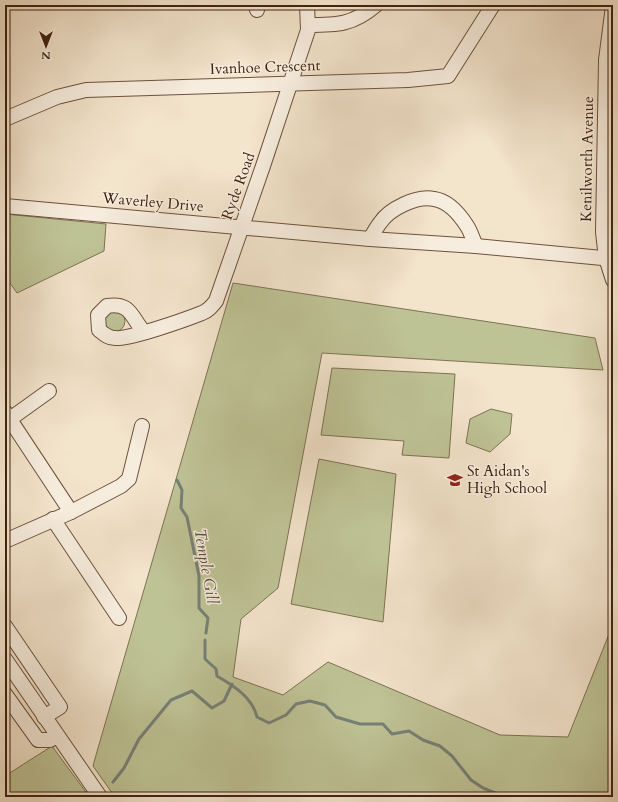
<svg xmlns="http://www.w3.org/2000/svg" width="618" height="802" font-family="Cardo,serif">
<rect width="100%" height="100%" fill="#f3e4cc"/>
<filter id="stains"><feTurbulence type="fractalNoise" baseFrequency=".005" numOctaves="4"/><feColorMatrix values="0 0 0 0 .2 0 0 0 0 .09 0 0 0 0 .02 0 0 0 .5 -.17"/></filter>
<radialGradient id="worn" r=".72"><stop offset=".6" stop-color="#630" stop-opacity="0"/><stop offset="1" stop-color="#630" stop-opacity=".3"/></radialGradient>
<!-- green -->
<g fill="#bec396" stroke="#7e7252">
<path d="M610 64H613V253L609 252Z"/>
<path d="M5 214 106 224 104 251 17 293 5 276Z"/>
<path d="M233 283 595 338 603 370 322 353 278 588 241 619 233 677 283 695 328 662 500 735 568 737 613 624V797H305L284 794 282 797H115L93 766 96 755Z"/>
<circle cx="114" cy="321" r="11"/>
<path d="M332 368 455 374 449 458 402 455 404 441 321 435Z"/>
<path d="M491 409 512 414 510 434 490 452 466 443 470 419Z"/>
<path d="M319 459 396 474 383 622 291 604Z"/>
<path d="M52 746 88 795 87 797H5V776Z"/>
</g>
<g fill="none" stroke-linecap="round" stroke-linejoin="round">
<!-- stream -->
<g stroke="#778076" stroke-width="3">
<path d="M177 480 182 490 181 508 187 517 199 576V608L208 618 206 633"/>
<path d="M205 640V659L216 669 217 676C234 686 252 697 257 717L269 723 286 715 296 704 310 701 325 705 336 717 360 724H383L392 734 409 731 423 740 440 746 452 756 471 780 483 788 505 797"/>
<path d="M113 782 124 768 139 739 171 700 192 691 212 708 224 701 232 684"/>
</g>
<defs>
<g id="minor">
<path d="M256 5 257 10"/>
<path d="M613 6 606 60 603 232 606 258 613 280"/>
<path d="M308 25C337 25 353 25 376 5"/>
<path d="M5 119 57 97 86 90 408 80 448 76 493 5"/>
<path d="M5 206 370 239 476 246 613 259"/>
<path d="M370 239C373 234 376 228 380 223 389 209 417 195 434 199 448 201 460 215 467 226 471 232 473 240 476 246"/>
<path d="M144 332C131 317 131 302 107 306L98 315 99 330C104 334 108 338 115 338 128 340 187 319 202 313 208 311 212 306 216 301L263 166 308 30 307 5"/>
<path d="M5 412 71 512"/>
<path d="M10 419 49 391"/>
<path d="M53 519 119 618"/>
<path d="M5 541 71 512 121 486 129 479 142 426"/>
<path d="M5 626 60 707 44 717"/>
<path d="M5 659 100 797"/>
<path d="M5 694 38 740H50L57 736"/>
</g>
</defs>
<!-- minor casing -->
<use href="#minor" stroke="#6c523e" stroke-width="16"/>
<!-- minor -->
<use href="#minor" stroke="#f7edde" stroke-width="14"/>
</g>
<!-- icons -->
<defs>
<symbol id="school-bare" viewBox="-9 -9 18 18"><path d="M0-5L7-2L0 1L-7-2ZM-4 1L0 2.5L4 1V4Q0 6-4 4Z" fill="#8f2418" stroke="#f7edde" stroke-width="2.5" paint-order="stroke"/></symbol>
</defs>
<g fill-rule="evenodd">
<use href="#school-bare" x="444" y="469" width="22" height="22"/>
</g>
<g text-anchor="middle" stroke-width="3" stroke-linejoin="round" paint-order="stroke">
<!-- street labels -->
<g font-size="15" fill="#3f220e" stroke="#f7edde">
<text transform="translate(265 67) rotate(-2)" y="5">Ivanhoe Crescent</text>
<text transform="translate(587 159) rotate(-89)" y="5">Kenilworth Avenue</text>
<text transform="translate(238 186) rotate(-70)" y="5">Ryde Road</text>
<text transform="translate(153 202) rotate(5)" y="5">Waverley Drive</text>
</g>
<!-- poi labels -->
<g font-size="15" fill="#3f220e" stroke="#f7edde" text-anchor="start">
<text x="467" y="476">St Aidan's<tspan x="467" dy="17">High School</tspan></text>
</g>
<!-- water labels -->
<g font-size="16" font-style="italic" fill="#5b5142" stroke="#f7edde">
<text transform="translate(207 566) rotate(80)" y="6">Temple Gill</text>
</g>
</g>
<!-- margin -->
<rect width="618" height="802" fill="none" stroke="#f3e4cc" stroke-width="20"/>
<rect x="6" y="6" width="606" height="790" fill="none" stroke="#3f220e" stroke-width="2"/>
<rect x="10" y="10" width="598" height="782" fill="none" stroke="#3f220e"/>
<!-- north arrow -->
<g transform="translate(46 46) rotate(180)" stroke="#f7edde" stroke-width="3" paint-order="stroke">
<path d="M0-3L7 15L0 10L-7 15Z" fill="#3f220e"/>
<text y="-6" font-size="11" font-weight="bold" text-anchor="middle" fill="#3f220e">N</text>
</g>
<rect width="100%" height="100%" filter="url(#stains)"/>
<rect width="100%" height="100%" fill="url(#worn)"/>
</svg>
